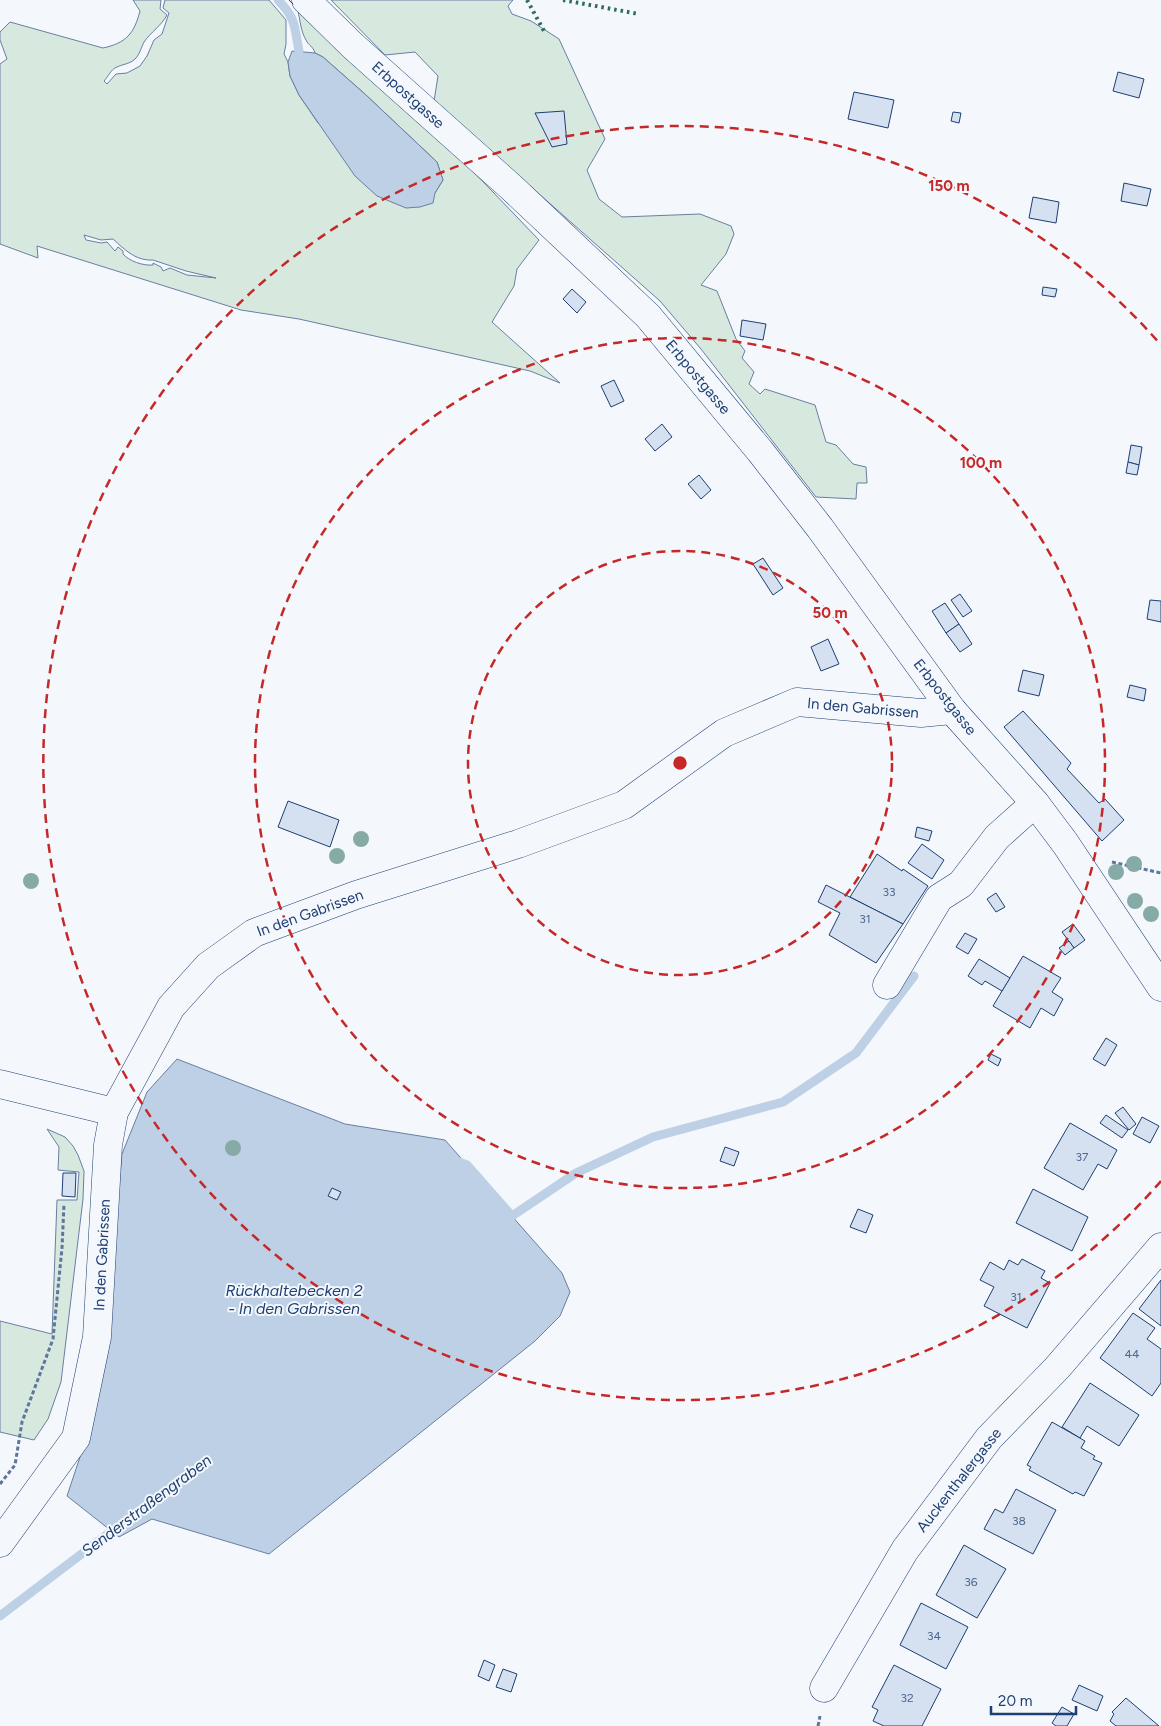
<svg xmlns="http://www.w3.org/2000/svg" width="1161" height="1726" font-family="Figtree,sans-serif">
<rect width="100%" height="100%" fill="#f4f7fb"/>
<!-- green -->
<g fill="#d7e8df" stroke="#687fa3" fill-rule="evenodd">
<path d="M133 0H161L160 9 167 15C161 26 151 32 144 42 141 48 140 54 135 59 130 64 123 64 117 67 111 69 108 77 104 81L107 84 116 74 127 73 140 66 147 56 154 40 162 34 169 13 163 8 165 0H269L286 20V44L284 54 288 62 290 76 299 95 318 123 435 193 443 180 437 162 366 95 323 57 315 53C313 46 309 46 306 40 301 32 300 20 298 11L467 165 539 240 517 269 514 286 492 322 560 383 530 371 299 319 241 310 37 246 38 258 0 244V64L7 59 0 40V32L10 22 103 48C126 43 134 34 140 11ZM84 235 101 240 113 239C125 250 136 261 153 260L186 271 216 278 187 275 170 268 163 271 161 267 153 263V265C143 266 129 261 123 254V251L118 247 115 251 107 242 101 243 86 240Z"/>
<path d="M331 0H513L508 6 512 14 531 21 559 39 605 139 587 170 599 199 622 217 700 214 731 226 734 234 726 254 701 285 717 291 736 339 745 351 742 358 754 372 749 384 760 394 765 389 815 405 826 442 836 445 853 464 866 467 867 483H857L856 499 816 497 701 349 660 301 434 101 438 76 415 52 385 55Z"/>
<path d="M47 1129 65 1137 73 1146 78 1155 84 1171 83 1199 61 1382 48 1419 34 1440 0 1432V1321L52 1334 57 1200H77L79 1172 58 1170 59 1147Z"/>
</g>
<!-- water -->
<g fill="#bed0e5" stroke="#687fa3">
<path d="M292 51 315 53 323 57 366 95 437 162 443 180 435 193 433 203 420 207 406 208 377 196 355 176 299 95 290 76 288 62Z"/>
<path d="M177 1059 345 1124 445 1140 562 1273 570 1292 560 1316 535 1341 269 1554 152 1519 119 1537 67 1496 90 1427 111 1272 122 1154 147 1092Z"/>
</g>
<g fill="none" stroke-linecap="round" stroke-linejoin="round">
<!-- stream -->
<g stroke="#bed0e5" stroke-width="9">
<path d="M278 0C297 20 294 26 299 51"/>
<path d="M459 1162 467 1165 512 1216 576 1173 653 1137 783 1102 856 1053 914 976"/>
<path d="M0 1616 121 1524"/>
</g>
</g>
<!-- building -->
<g fill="#d5e0f0" stroke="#1d3f73">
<path d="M1118 72 1144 79 1139 98 1113 91Z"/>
<path d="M854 92 894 100 888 128 848 119Z"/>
<path d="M564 111 567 144 552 147 535 113Z"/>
<path d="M953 112 961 113 959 123 951 121Z"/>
<path d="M1124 183 1151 189 1147 206 1121 201Z"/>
<path d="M1033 197 1059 202 1056 223 1029 218Z"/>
<path d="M1043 287 1057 289 1055 297 1042 295Z"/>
<path d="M572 289 586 302 577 313 563 299Z"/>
<path d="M742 320 766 324 763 340 740 336Z"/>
<path d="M614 380 624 401 611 407 601 386Z"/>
<path d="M662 424 672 437 655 451 645 439Z"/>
<path d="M1131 445 1142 447 1139 465 1128 462Z"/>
<path d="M1128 462 1139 465 1137 475 1126 473Z"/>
<path d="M699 475 711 490 701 499 688 484Z"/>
<path d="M763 558 783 588 773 595 753 564Z"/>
<path d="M960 594 972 611 963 617 951 600Z"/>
<path d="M1150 600 1161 601V622L1147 619Z"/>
<path d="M945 603 959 624 946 633 932 611Z"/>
<path d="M959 624 972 644 960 652 946 633Z"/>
<path d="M828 639 839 664 821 671 811 647Z"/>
<path d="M1023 670 1044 675 1039 696 1018 691Z"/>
<path d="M1130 685 1146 689 1144 701 1127 697Z"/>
<path d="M1023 711 1071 763 1067 769 1099 803 1105 799 1124 820 1102 841 1004 727Z"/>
<path d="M288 801 339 820 330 847 278 827Z"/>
<path d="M917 827 932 831 929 841 915 837Z"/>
<path d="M922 844 944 860 932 879 908 863Z"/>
<path d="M877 854 902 871 903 869 928 886 903 924 850 897Z"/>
<path d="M826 885 903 924 876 963 829 935 840 913 818 902Z"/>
<path d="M996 893 1005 907 996 912 987 899Z"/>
<path d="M1073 924 1085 940 1074 948 1062 932Z"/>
<path d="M965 933 977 939 968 954 956 947Z"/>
<path d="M1069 941 1074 948 1065 955 1059 948Z"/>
<path d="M1023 956 1061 978 1052 992 1063 999 1054 1016 1041 1008 1030 1028 993 1006Z"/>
<path d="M979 959 1010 978 1002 991 985 981 982 985 968 976Z"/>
<path d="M1106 1038 1117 1045 1105 1066 1093 1059Z"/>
<path d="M991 1054 1001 1059 998 1066 988 1060Z"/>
<path d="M1123 1107 1136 1124 1129 1130 1115 1113Z"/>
<path d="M1106 1115 1128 1130 1122 1138 1100 1123Z"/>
<path d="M1142 1117 1159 1126 1150 1143 1133 1134Z"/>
<path d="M1070 1123 1117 1150 1107 1169 1098 1164 1083 1190 1044 1168Z"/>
<path d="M725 1147 739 1152 734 1166 720 1161Z"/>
<path d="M63 1173H76L75 1197 62 1196Z"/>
<path d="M332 1188 341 1192 337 1200 328 1196Z"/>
<path d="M1033 1189 1088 1217 1072 1251 1016 1223Z"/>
<path d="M858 1209 873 1215 866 1233 850 1227Z"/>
<path d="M1022 1259 1045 1271 1041 1278 1050 1283 1027 1328 984 1306 994 1287 980 1280 990 1262 1004 1270 1009 1260 1018 1265Z"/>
<path d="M1161 1280V1326L1139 1309Z"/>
<path d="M1133 1313 1155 1328 1147 1339 1161 1349V1383L1152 1396 1100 1358Z"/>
<path d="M1090 1383 1139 1415 1119 1446 1087 1426 1080 1438 1062 1427Z"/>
<path d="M1052 1422 1085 1441 1081 1448 1095 1456 1093 1459 1102 1463 1084 1496 1075 1492 1073 1494 1029 1470 1031 1467 1027 1465Z"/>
<path d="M1016 1489 1056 1510 1033 1554 984 1529 995 1509 1003 1513Z"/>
<path d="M964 1545 1006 1569 977 1618 936 1595Z"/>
<path d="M921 1603 968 1627 946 1669 900 1645Z"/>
<path d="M484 1660 495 1665 489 1681 478 1676Z"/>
<path d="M894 1665 941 1689 922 1726H884L873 1721 878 1710 872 1707Z"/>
<path d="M503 1669 517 1674 511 1692 496 1687Z"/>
<path d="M1079 1685 1103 1696 1097 1711 1072 1700Z"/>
<path d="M1126 1698 1159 1726H1116L1110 1721 1114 1714 1112 1712Z"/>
<path d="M1062 1707 1074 1714 1067 1726H1056L1052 1723Z"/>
</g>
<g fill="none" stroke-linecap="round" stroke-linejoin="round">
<defs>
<g id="minor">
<path d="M306 0 353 46 511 187 648 316 760 451 820 528 952 710 1035 803 1065 843 1161 987"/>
<path d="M887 985 939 898 961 884 997 837 1035 803"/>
<path d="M0 1084 114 1112"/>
<path d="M0 1543 76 1438 97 1337 108 1145 114 1112 171 1007 208 966 254 933 356 895 518 844 624 805 724 733 797 702 921 713 952 710"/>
<path d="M824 1688 905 1550 989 1438 1057 1368 1161 1247"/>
</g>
</defs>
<!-- minor casing -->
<use href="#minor" stroke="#1d3f73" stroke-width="29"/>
<!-- path -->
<g stroke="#5e769c" stroke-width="3" stroke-dasharray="4 2.5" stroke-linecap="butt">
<path d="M1112 862 1161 873"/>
<path d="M0 1484 15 1465 22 1422 53 1339 62 1248 64 1204"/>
<path d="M818 1726 820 1716"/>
</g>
<!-- minor -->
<use href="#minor" stroke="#f4f7fb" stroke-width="28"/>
<!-- hedge -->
<g stroke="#2c6c60" stroke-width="4" stroke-dasharray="2.5 4" stroke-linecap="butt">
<path d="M527 0 544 31"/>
<path d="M563 0 639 14"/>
</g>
<!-- fence -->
<path stroke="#1d3f73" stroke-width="1" stroke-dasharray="6 2.5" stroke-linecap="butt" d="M289 0 295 6"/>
</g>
<!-- trees -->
<g fill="#86aba6">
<circle cx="361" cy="839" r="8"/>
<circle cx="337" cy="856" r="8"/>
<circle cx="1134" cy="864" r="8"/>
<circle cx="1116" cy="872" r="8"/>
<circle cx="31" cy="881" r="8"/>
<circle cx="1135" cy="901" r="8"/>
<circle cx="1151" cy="914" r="8"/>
<circle cx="233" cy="1148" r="8"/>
</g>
<!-- distance rings -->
<g fill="none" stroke="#c62828" stroke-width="2.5" stroke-dasharray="9 6">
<circle cx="680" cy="763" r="212"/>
<circle cx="680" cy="763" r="425"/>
<path d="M1161 1181A637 637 0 1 1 1161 345"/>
</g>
<g text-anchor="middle" stroke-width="4" stroke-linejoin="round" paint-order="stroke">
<!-- number labels -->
<g font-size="12" fill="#4b6792">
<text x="889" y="896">33</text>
<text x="865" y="923">31</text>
<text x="1082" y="1161">37</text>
<text x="1016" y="1301">31</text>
<text x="1132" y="1358">44</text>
<text x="1019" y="1525">38</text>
<text x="971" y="1586">36</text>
<text x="934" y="1640">34</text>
<text x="907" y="1702">32</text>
</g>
<!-- street labels -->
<g font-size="15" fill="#1d3f73" stroke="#f4f7fb">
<text transform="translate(408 95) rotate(42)" y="5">Erbpostgasse</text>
<text transform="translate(698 377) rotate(50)" y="5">Erbpostgasse</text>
<text transform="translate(945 697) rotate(52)" y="5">Erbpostgasse</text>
<text transform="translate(863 708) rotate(5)" y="5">In den Gabrissen</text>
<text transform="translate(310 913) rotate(-20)" y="5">In den Gabrissen</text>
<text transform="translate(102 1255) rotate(-87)" y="5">In den Gabrissen</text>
<text transform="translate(959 1480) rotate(-52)" y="5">Auckenthalergasse</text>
</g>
<!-- water labels -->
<g font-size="16" font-style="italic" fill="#1d3f73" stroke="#f4f7fb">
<text x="294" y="1296">Rückhaltebecken 2<tspan x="294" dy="18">- In den Gabrissen</tspan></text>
<text transform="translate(146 1505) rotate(-37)" y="6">Senderstraßengraben</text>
</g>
</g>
<circle cx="680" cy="763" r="8" fill="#c62828" stroke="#f4f7fb" stroke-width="2.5"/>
<g font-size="15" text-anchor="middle" font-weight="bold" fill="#c62828" stroke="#f4f7fb" stroke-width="4" stroke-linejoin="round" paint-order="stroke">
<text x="949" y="191">150 m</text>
<text x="981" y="468">100 m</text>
<text x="830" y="618">50 m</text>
</g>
<!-- scale -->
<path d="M991 1706v8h85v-8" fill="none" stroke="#1d3f73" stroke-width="2.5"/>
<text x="998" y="1706" font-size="15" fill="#1d3f73" stroke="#f4f7fb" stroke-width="4" paint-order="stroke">20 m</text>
</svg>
